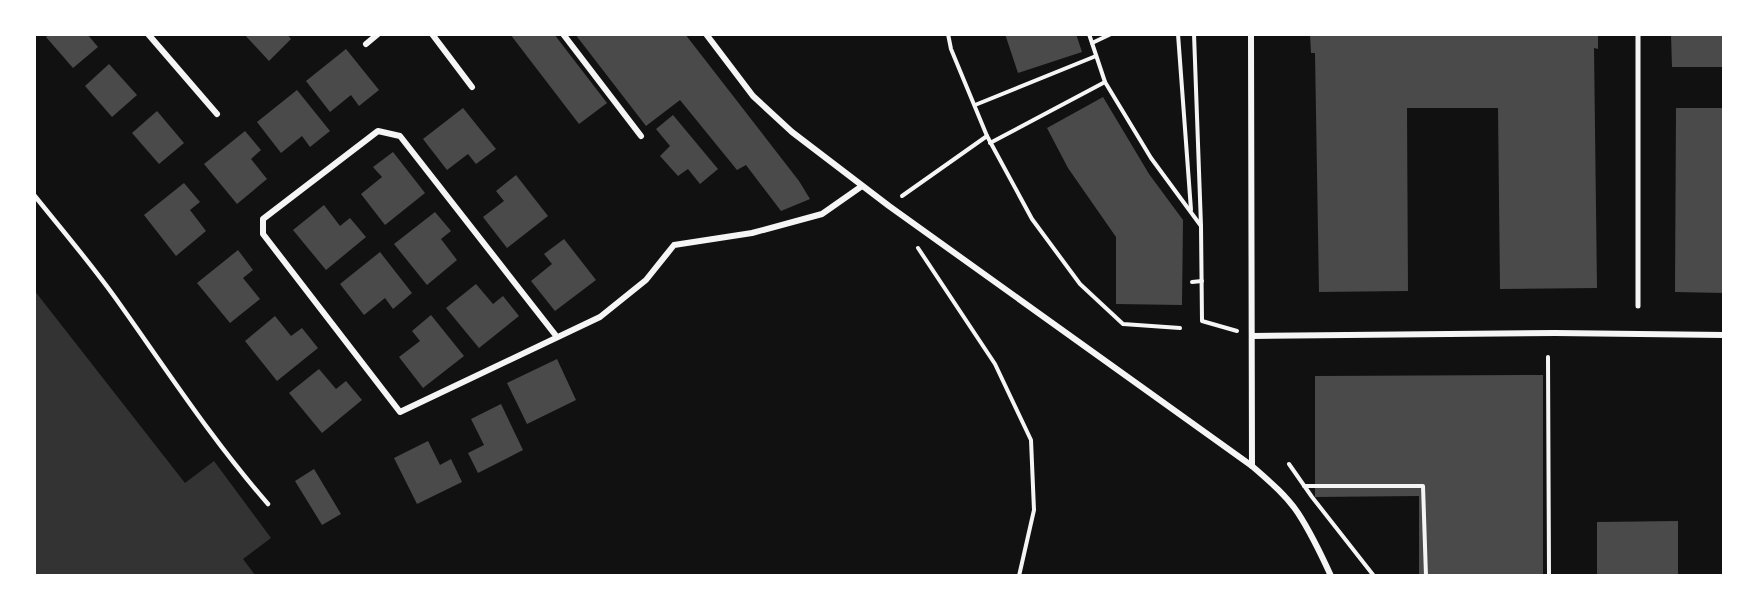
<svg xmlns="http://www.w3.org/2000/svg" width="1758" height="610" font-family="'Open Sans',sans-serif">
<rect width="100%" height="100%" fill="#111"/>
<!-- water -->
<path fill="#333" d="M34 290 185 483 214 461 271 538 243 559 255 575H35Z"/>
<!-- building -->
<g fill="#4a4a4a">
<path d="M49 34H87L98 47 73 68 46 37Z"/>
<path d="M244 34H287L291 39 269 61Z"/>
<path d="M510 34H554L607 103 579 124Z"/>
<path d="M575 34H685L799 181 810 199 781 211 746 165 737 170 680 100 646 126Z"/>
<path d="M1005 34H1076L1082 52 1018 73Z"/>
<path d="M1310 34H1598V49L1594 48 1597 288 1500 289 1498 108H1407L1408 291 1319 292 1315 53H1311Z"/>
<path d="M1671 34H1724V67H1672Z"/>
<path d="M346 49 379 90 359 106 351 95 330 112 306 81Z"/>
<path d="M109 64 137 95 112 117 85 86Z"/>
<path d="M297 90 330 131 310 147 302 136 281 153 257 122Z"/>
<path d="M1103 97 1149 174 1183 220 1182 305 1116 304V237L1068 168 1047 128Z"/>
<path d="M463 108 496 149 476 164 468 154 447 170 423 139Z"/>
<path d="M1676 108H1724V293L1675 292Z"/>
<path d="M157 111 184 143 159 164 132 133Z"/>
<path d="M673 115 718 169 700 184 688 169 678 176 660 156 670 146 656 129Z"/>
<path d="M245 131 261 150 251 159 267 179 237 204 204 164Z"/>
<path d="M393 152 425 193 385 225 361 194 382 177 373 167Z"/>
<path d="M516 175 548 216 507 248 483 217 504 201 496 191Z"/>
<path d="M184 183 200 202 190 210 206 231 176 256 144 215Z"/>
<path d="M324 205 340 226 350 218 366 237 326 270 293 230Z"/>
<path d="M435 212 451 231 441 239 457 260 427 285 394 244Z"/>
<path d="M564 239 596 280 555 311 531 281 552 264 544 254Z"/>
<path d="M238 250 253 270 243 278 260 299 230 323 197 283Z"/>
<path d="M380 252 412 293 393 309 385 298 364 315 340 284Z"/>
<path d="M476 284 493 304 503 296 519 316 479 348 446 308Z"/>
<path d="M431 315 464 356 423 388 399 357 420 341 412 331Z"/>
<path d="M275 316 291 336 302 328 318 348 277 381 245 341Z"/>
<path d="M557 359 576 400 527 424 507 383Z"/>
<path d="M319 369 336 389 346 381 362 400 322 433 289 393Z"/>
<path d="M1543 375V576H1419V496L1315 497V376Z"/>
<path d="M501 404 523 450 478 473 468 453 484 445 471 419Z"/>
<path d="M428 441 440 465 451 459 462 482 417 504 394 458Z"/>
<path d="M314 469 341 514 322 525 295 481Z"/>
<path d="M1678 521V576H1597V522Z"/>
</g>
<g fill="none" stroke-linecap="round" stroke-linejoin="round">
<!-- path -->
<g stroke="#f5f5f5" stroke-width="4">
<path d="M948 34 951 49 987 136 1032 219 1080 284 1123 324 1180 328"/>
<path d="M1089 34 1105 82 1151 158 1201 226"/>
<path d="M1178 34 1191 210"/>
<path d="M1194 34 1201 226 1202 321 1237 331"/>
<path d="M1092 43 1111 34"/>
<path d="M975 105 1096 56"/>
<path d="M990 143 1105 82"/>
<path d="M902 196 987 136"/>
<path d="M918 248 995 364 1031 440 1034 510 1019 576"/>
<path d="M1192 282 1202 281"/>
<path d="M1548 357 1549 576"/>
<path d="M1289 464 1312 497 1374 576"/>
<path d="M1304 486H1423L1426 576"/>
</g>
<!-- service -->
<path stroke="#f5f5f5" stroke-width="4.5" d="M34 195C63 231 93 266 119 303 168 372 213 441 268 504"/>
<!-- pedestrian -->
<path stroke="#f5f5f5" stroke-width="5" d="M1638 34V306"/>
<!-- minor -->
<g stroke="#f5f5f5" stroke-width="6">
<path d="M148 34 217 114"/>
<path d="M432 34 472 87"/>
<path d="M563 34 641 136"/>
<path d="M706 34 753 96 792 132 889 206 1252 466C1268 480 1286 495 1298 513 1311 533 1321 554 1331 576"/>
<path d="M1251 34 1252 466"/>
<path d="M366 44 378 34"/>
<path d="M1252 336 1555 333 1724 335"/>
<path d="M557 337 400 136 378 131 263 219V234L400 412 600 317 646 280 674 245 752 233 822 214 862 186"/>
</g>
</g>
<!-- border -->
<rect width="1758" height="610" fill="none" stroke="#ffffff" stroke-width="72"/>
</svg>
